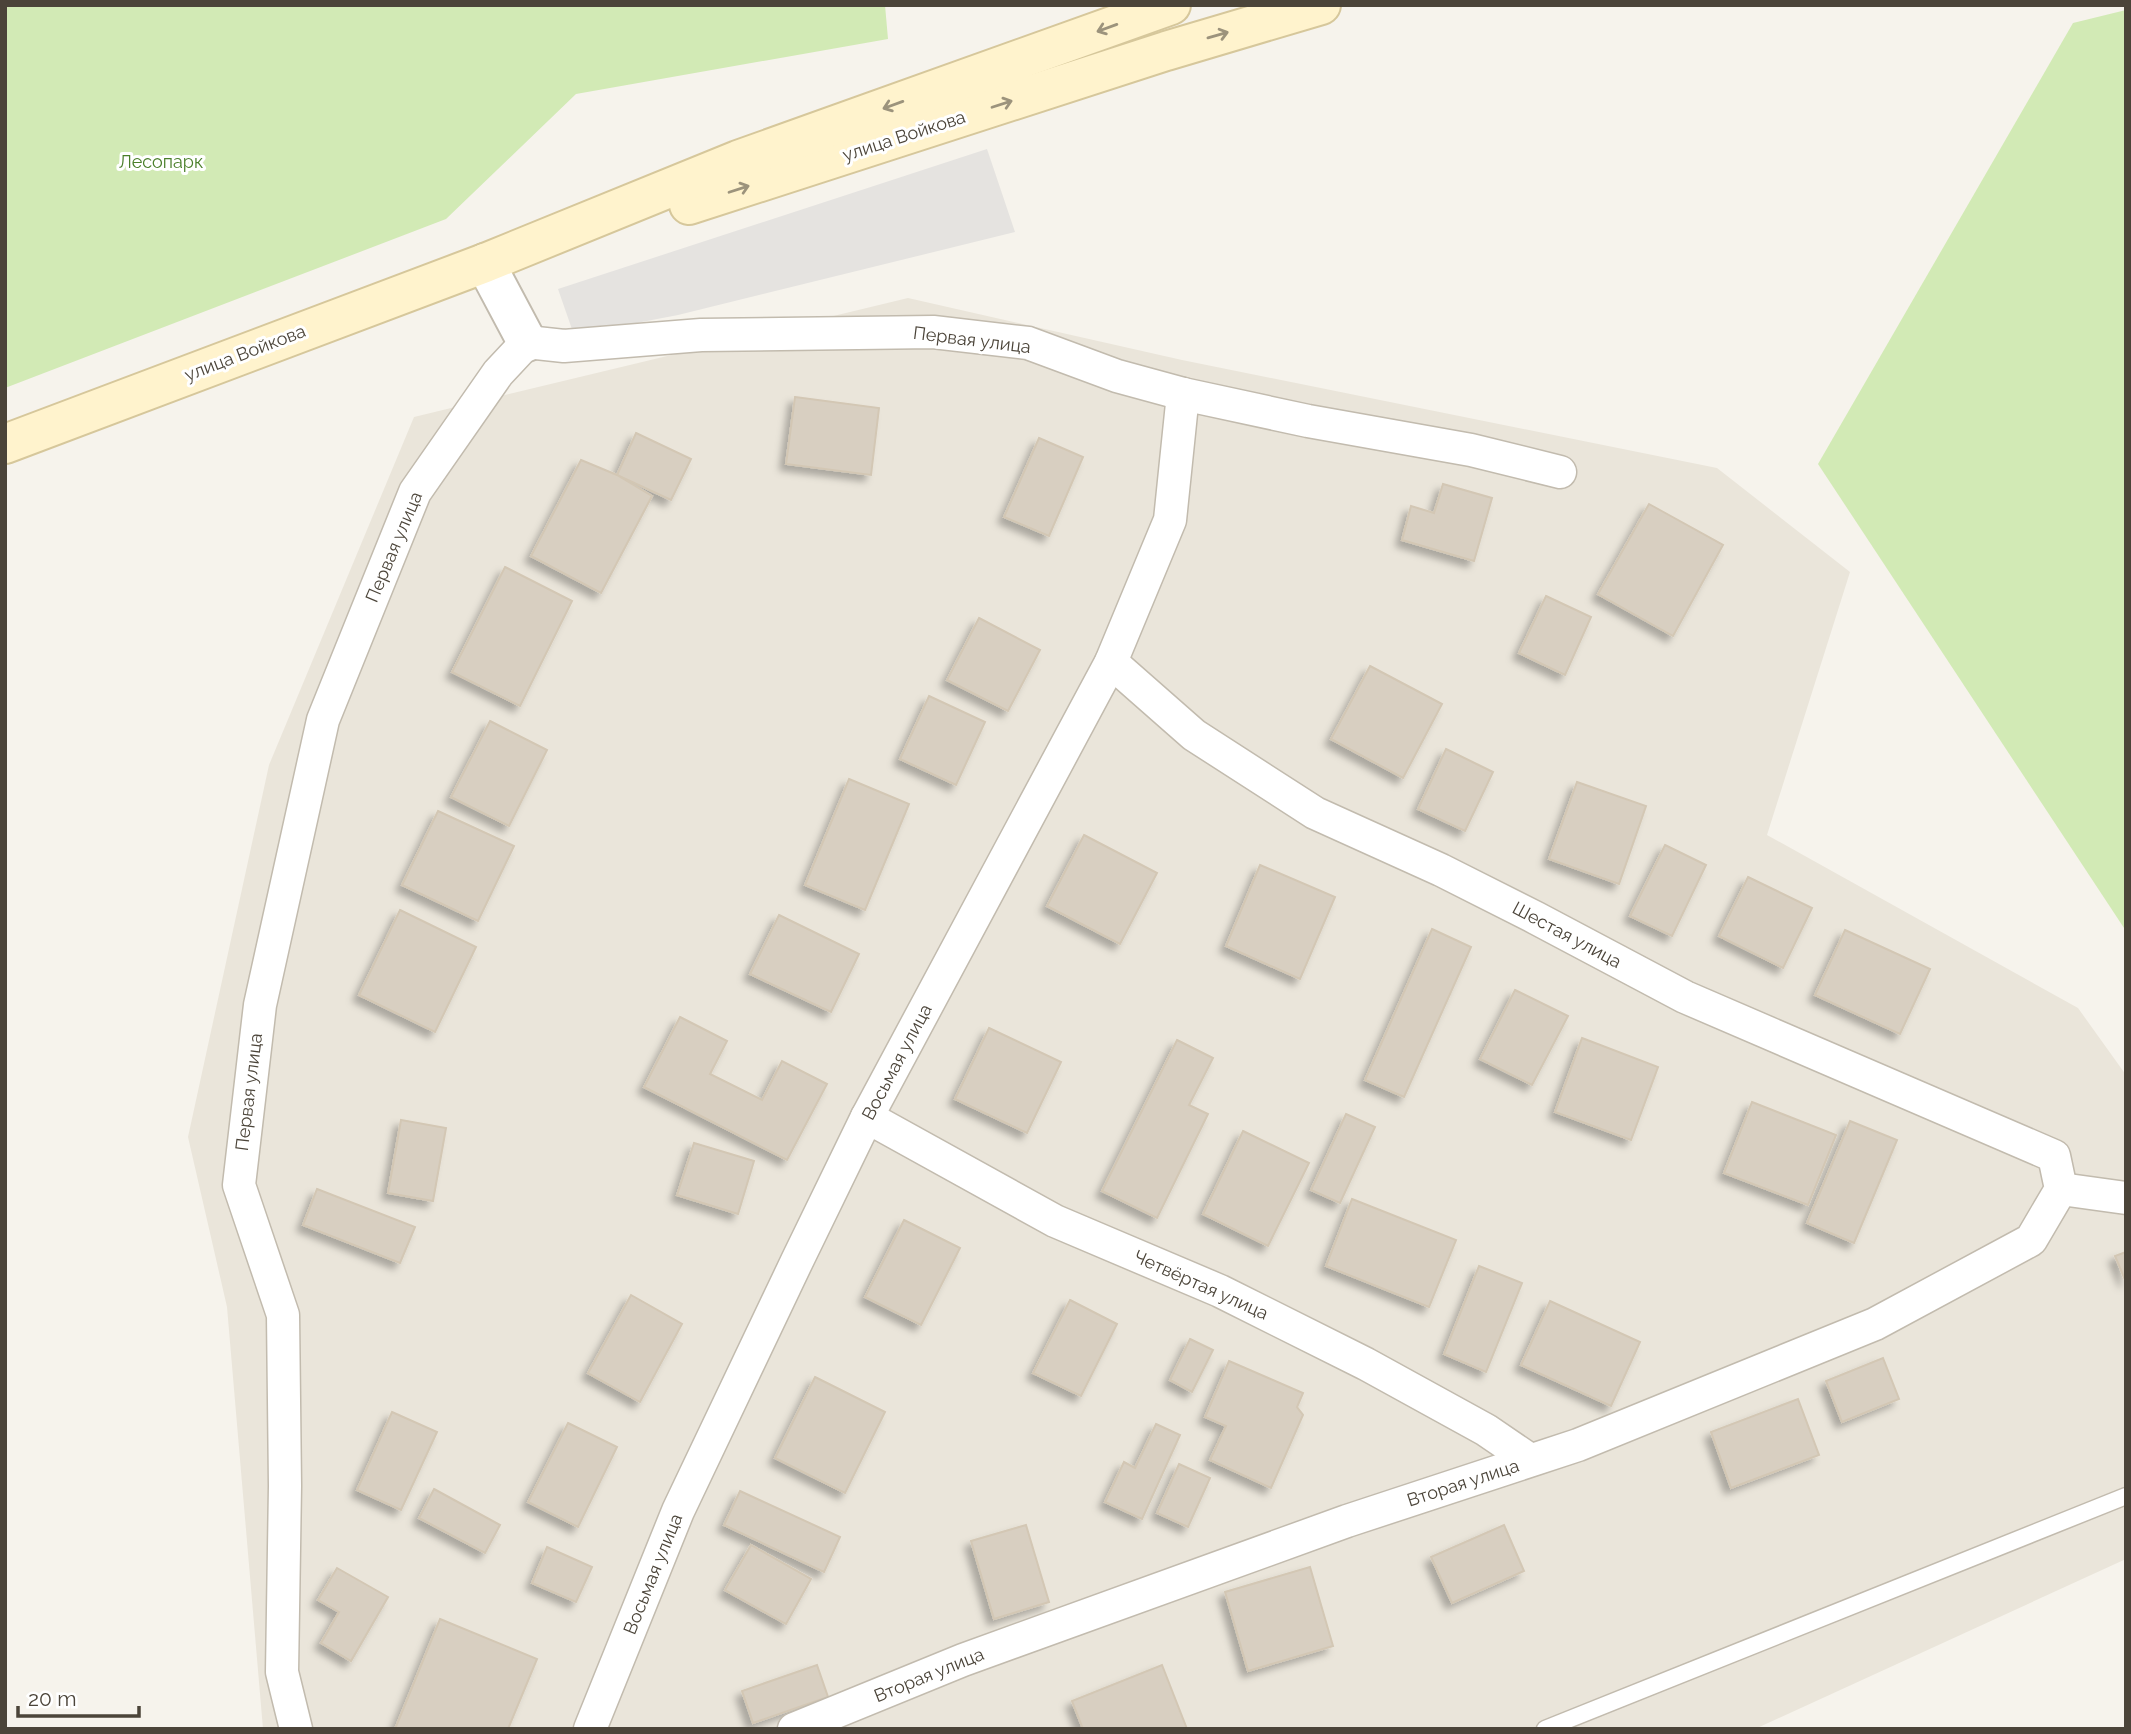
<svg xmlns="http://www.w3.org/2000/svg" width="2131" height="1734" font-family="Raleway,sans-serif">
<defs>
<filter id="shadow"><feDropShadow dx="-6" dy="6" stdDeviation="3.5" flood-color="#0004"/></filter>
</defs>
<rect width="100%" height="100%" fill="#f6f3ec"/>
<!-- residential -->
<path fill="#eae5da" d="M908 298 1182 360 1717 468 1850 572 1767 835 2078 1008 2126 1075V1559L1755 1729H263L227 1307 188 1137 269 765 414 417Z"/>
<!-- green -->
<g fill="#d2eab5">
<path d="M5 5H885L888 39 576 94 446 219 5 388Z"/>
<path d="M2126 10V931L1818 464 2073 23Z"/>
</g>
<!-- parking -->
<path fill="#e5e3e0" d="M987 149 1015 232 678 315 574 335 558 289Z"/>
<!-- building -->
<g fill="#d8cfc1" stroke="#d3c7b4" stroke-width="2" filter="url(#shadow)">
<path d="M795 397 879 408 871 475 786 464Z"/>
<path d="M636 433 691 459 671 500 617 475Z"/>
<path d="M1039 438 1083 457 1049 536 1004 517Z"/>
<path d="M581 460 617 475 652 496 601 593 531 556Z"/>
<path d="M1443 484 1492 498 1474 561 1402 540 1411 506 1434 513Z"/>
<path d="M1649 504 1723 545 1673 636 1598 594Z"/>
<path d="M505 567 572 601 520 706 452 672Z"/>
<path d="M1546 596 1591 617 1565 675 1519 653Z"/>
<path d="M979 618 1040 650 1008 711 947 680Z"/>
<path d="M1370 666 1442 704 1403 778 1331 739Z"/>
<path d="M929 696 985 722 956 785 900 759Z"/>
<path d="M490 721 547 750 509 826 451 797Z"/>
<path d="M1446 749 1493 772 1465 831 1418 809Z"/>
<path d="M849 779 909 804 865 910 805 885Z"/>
<path d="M1577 782 1646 806 1619 884 1549 859Z"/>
<path d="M438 811 514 846 478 921 402 885Z"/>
<path d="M1084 835 1157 873 1120 944 1047 906Z"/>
<path d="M1665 845 1706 865 1672 936 1630 916Z"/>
<path d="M1260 865 1335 897 1300 979 1226 946Z"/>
<path d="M1748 877 1812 908 1783 968 1719 936Z"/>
<path d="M400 910 476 947 435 1032 359 995Z"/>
<path d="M779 915 859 954 831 1012 750 974Z"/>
<path d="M1432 929 1471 947 1404 1097 1365 1080Z"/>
<path d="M1845 930 1930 969 1900 1034 1815 995Z"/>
<path d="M1515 990 1568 1016 1532 1085 1480 1059Z"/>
<path d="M680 1017 727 1041 710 1074 762 1100 782 1061 827 1084 787 1160 644 1087Z"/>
<path d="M989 1028 1061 1062 1027 1133 955 1099Z"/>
<path d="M1582 1038 1658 1067 1631 1140 1555 1112Z"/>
<path d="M1177 1040 1213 1058 1189 1105 1208 1114 1157 1218 1102 1191Z"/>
<path d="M1752 1102 1836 1135 1808 1205 1724 1173Z"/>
<path d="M1346 1114 1375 1127 1340 1203 1311 1190Z"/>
<path d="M401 1120 446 1128 433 1201 388 1193Z"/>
<path d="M1850 1121 1897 1140 1854 1243 1807 1223Z"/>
<path d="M1243 1131 1309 1163 1268 1246 1203 1214Z"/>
<path d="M694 1143 754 1161 738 1214 677 1195Z"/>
<path d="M317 1189 415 1227 400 1263 303 1225Z"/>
<path d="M1352 1199 1456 1240 1429 1307 1326 1266Z"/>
<path d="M904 1220 960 1248 921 1325 865 1297Z"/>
<path d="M2126 1252V1282L2115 1256Z"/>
<path d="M1479 1266 1522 1283 1486 1372 1444 1354Z"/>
<path d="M631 1295 682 1324 640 1402 588 1373Z"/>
<path d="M1070 1300 1117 1324 1081 1396 1033 1373Z"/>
<path d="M1550 1301 1640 1342 1611 1406 1521 1365Z"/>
<path d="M1190 1339 1213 1350 1192 1392 1170 1380Z"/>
<path d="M1883 1358 1899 1399 1842 1422 1826 1381Z"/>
<path d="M1229 1361 1303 1393 1297 1407 1303 1415 1271 1488 1210 1460 1226 1426 1205 1417Z"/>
<path d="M815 1377 885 1412 845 1493 775 1458Z"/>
<path d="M1798 1399 1819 1455 1731 1488 1711 1432Z"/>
<path d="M392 1412 437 1432 401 1510 357 1490Z"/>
<path d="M568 1423 617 1447 578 1527 528 1502Z"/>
<path d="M1156 1424 1180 1435 1142 1519 1105 1502 1124 1462 1135 1468Z"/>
<path d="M1179 1464 1210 1478 1188 1527 1157 1513Z"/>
<path d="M434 1489 500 1525 485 1553 419 1518Z"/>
<path d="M740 1491 840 1537 824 1572 724 1525Z"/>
<path d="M1026 1525 1049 1602 994 1619 971 1541Z"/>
<path d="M1504 1525 1524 1571 1452 1603 1431 1557Z"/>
<path d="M751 1545 811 1579 786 1624 725 1590Z"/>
<path d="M547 1547 592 1567 576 1602 532 1583Z"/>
<path d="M1310 1567 1333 1646 1248 1671 1225 1592Z"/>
<path d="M337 1568 388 1597 351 1661 321 1643 339 1612 318 1600Z"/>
<path d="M440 1619 537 1659 508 1729H395Z"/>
<path d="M817 1665 828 1697 753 1723 742 1691Z"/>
<path d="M1162 1665 1187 1729H1083L1072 1701Z"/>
</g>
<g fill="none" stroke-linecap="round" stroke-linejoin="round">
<defs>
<path id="service" d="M1545 1729 2126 1496"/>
<g id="minor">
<path d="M867 1117 1055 1221 1220 1291 1366 1364 1486 1430 1530 1460"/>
<path d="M2061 1189 2126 1198"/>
<path d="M296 1729 282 1672 285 1486 283 1315 239 1185 260 1005 323 720 415 492 498 373 527 342 564 346 701 335 933 332 1028 343 1117 376 1183 394 1308 421 1471 450 1560 472"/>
<path d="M590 1729 678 1511 797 1261 867 1117 1111 662 1170 520 1183 394"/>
<path d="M794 1729 963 1660 1347 1521 1578 1445 1875 1324 2031 1240 2061 1189 2054 1156 1685 997 1536 918 1441 870 1315 813 1194 735 1111 662"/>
</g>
<path id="tertiary" d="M485 263 527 342"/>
<g id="secondary">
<path d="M689 205 1166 51 1321 5"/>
<path d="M5 444 485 263 738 160 1171 5"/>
</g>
</defs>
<!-- service casing -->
<use href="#service" stroke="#c2bbae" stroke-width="19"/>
<!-- minor casing -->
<use href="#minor" stroke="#c2bbae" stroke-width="35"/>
<!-- tertiary casing -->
<use href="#tertiary" stroke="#c2bbae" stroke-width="42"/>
<!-- secondary casing -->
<use href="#secondary" stroke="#d6c79b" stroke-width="42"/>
<!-- service -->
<use href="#service" stroke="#fff" stroke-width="16"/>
<!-- minor -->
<use href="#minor" stroke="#fff" stroke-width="32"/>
<!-- tertiary -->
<use href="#tertiary" stroke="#fff" stroke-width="38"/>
<!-- secondary -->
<use href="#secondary" stroke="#fff3cd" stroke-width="38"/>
</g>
<!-- one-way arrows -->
<defs><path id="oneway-shaft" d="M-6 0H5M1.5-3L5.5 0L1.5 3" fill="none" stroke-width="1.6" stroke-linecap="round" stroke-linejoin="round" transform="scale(1.75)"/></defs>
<g stroke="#9c937c">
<use href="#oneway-shaft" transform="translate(1107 28) rotate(160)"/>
<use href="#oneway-shaft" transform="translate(1218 35) rotate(-16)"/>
<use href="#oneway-shaft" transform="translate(1002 104) rotate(-18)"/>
<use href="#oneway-shaft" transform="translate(893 105) rotate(160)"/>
<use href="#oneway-shaft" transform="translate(739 189) rotate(-18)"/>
</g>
<g text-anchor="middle" stroke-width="6" stroke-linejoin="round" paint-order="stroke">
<!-- street labels -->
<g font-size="18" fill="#4b4439" stroke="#fff">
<text transform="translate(904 136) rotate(-18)" y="6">улица Войкова</text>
<text transform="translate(972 340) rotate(7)" y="6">Первая улица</text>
<text transform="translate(245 353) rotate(-21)" y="6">улица Войкова</text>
<text transform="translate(394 547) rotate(-67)" y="6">Первая улица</text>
<text transform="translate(1567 935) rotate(28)" y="6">Шестая улица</text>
<text transform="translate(897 1062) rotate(-62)" y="6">Восьмая улица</text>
<text transform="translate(249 1092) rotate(-83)" y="6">Первая улица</text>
<text transform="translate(1201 1285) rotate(24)" y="6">Четвёртая улица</text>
<text transform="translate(1463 1483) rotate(-18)" y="6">Вторая улица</text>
<text transform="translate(653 1574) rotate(-68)" y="6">Восьмая улица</text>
<text transform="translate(929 1675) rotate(-22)" y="6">Вторая улица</text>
</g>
<!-- park labels -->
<g font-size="18" fill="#4a7f2a" stroke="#fff">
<text x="161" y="168">Лесопарк</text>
</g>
</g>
<!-- border -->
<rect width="2131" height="1734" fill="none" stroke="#4b4439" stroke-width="14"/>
<!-- scale -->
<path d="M18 1706v10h121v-10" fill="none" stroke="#4b4439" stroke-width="3.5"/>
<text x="28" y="1706" font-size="21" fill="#4b4439" stroke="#ffffff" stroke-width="5" paint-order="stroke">20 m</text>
</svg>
